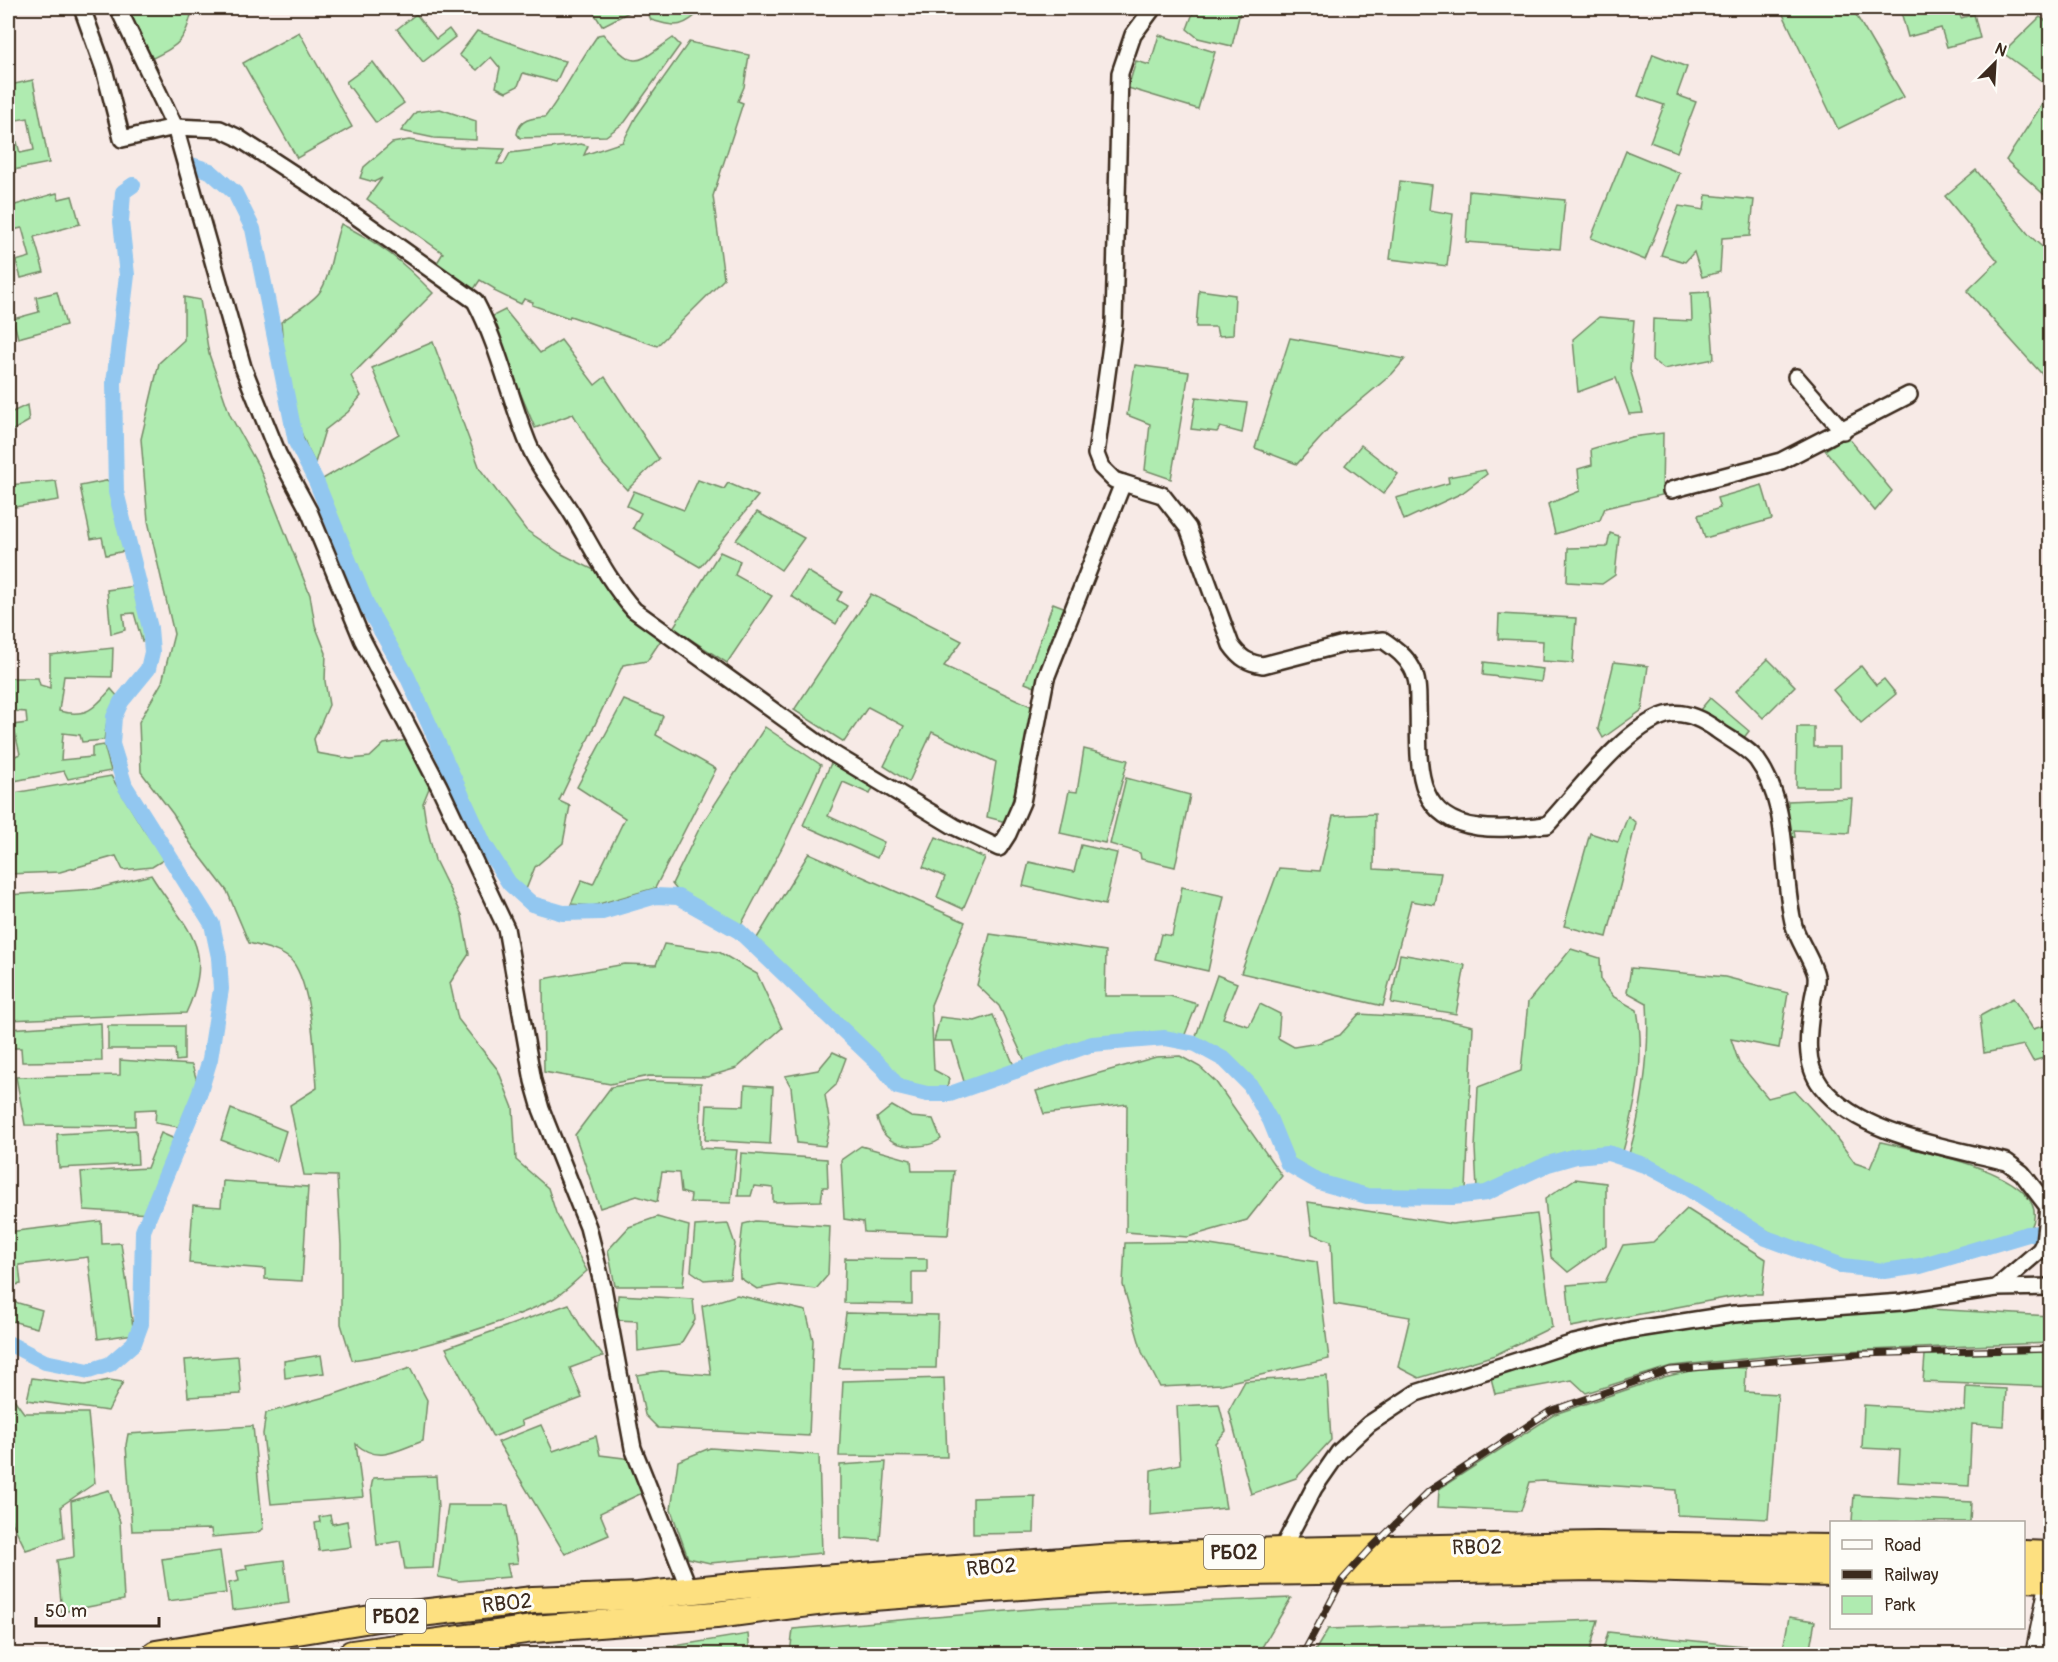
<svg xmlns="http://www.w3.org/2000/svg" width="2058" height="1662" font-family="Pangolin,sans-serif">
<rect width="100%" height="100%" fill="#f7eae6"/>
<filter id="ink" filterUnits="userSpaceOnUse"><feTurbulence type="fractalNoise" baseFrequency=".0167" numOctaves="2"/><feDisplacementMap in="SourceGraphic" scale="12" xChannelSelector="R" yChannelSelector="G"/><feConvolveMatrix kernelMatrix="1 2 1 2 8 2 1 2 1" color-interpolation-filters="sRGB"/></filter>
<g filter="url(#ink)">
<!-- green -->
<g fill="#afebb0" stroke="#758a67" stroke-width="1.5">
<path d="M128 8H193C184 42 182 43 151 59Z"/>
<path d="M591 8H637L602 26Z"/>
<path d="M646 8H704C682 28 679 28 651 20Z"/>
<path d="M1195 8H1241L1232 46 1198 38 1187 29Z"/>
<path d="M1780 8H1852L1904 97 1838 129Z"/>
<path d="M1900 8H1958L1961 18 1974 14 1980 38 1947 47 1941 28 1908 37Z"/>
<path d="M416 14 436 39 449 29 455 37 423 62 397 29Z"/>
<path d="M2040 17 2049 23 2050 21V87L2003 53Z"/>
<path d="M477 31 556 59 566 61 556 82 523 73 518 86 506 92 496 87 500 68 491 57 477 70 459 55Z"/>
<path d="M299 32 352 127 297 158 243 63Z"/>
<path d="M603 34C637 73 636 63 673 38L680 45 625 122 606 136 520 138 517 134C519 119 532 118 545 117 565 91 579 61 598 35Z"/>
<path d="M1159 35 1215 52 1198 109 1128 88 1136 61 1150 65Z"/>
<path d="M689 42 749 55 744 87 738 101 743 103 713 196 724 279 657 346 570 316 569 318 532 305 533 302 524 299 521 304 494 291 495 289 480 280 474 289 435 266 443 253 367 199 382 178 374 182 360 178 364 167 392 143 409 140 449 147 505 149 497 164H504L510 153 581 144 588 146 584 155 623 142 636 117Z"/>
<path d="M1653 54 1687 67 1677 95 1696 102 1677 152 1650 142 1664 105 1638 96Z"/>
<path d="M373 62 404 103 376 123 346 82Z"/>
<path d="M33 80 49 163 8 171V144L17 142 20 153 34 150 28 118 17 120 10 85Z"/>
<path d="M2043 103 2050 108V200L2006 160Z"/>
<path d="M440 109 476 121V140L434 138 401 131 416 112Z"/>
<path d="M1626 151 1680 173 1645 260 1591 238Z"/>
<path d="M1976 170 2029 235 2050 254V383L1967 291 1998 261 1945 196Z"/>
<path d="M1400 181 1432 185 1429 210 1453 214 1447 266 1390 259Z"/>
<path d="M1469 191 1565 200 1560 249 1466 242Z"/>
<path d="M57 193 59 199 72 196 80 224 34 237 44 272 21 278 16 261 30 257 22 228 8 231V207Z"/>
<path d="M1706 195 1754 200 1750 236 1722 238 1720 272 1702 277 1694 252 1685 262 1661 255 1679 206 1704 210Z"/>
<path d="M341 224C380 243 403 262 433 293L351 376 361 396 348 412 325 430 315 463C291 421 285 370 281 322 293 313 310 304 319 293 331 278 333 243 341 224Z"/>
<path d="M1199 290 1235 295 1233 335 1218 336 1216 327H1196Z"/>
<path d="M57 292 66 325 18 338 13 319 39 312 36 297Z"/>
<path d="M1709 292 1714 359 1664 369 1652 360 1653 319 1692 321 1691 293Z"/>
<path d="M184 297 200 300 209 354 230 415 260 469 310 595 315 625 326 653 325 681 329 705 314 739 317 753 351 759 370 757 384 744 407 740 427 771 430 786 423 803 426 823 435 860 462 915 469 954 450 983 458 1019 498 1070 513 1108 516 1160 548 1188 556 1213 587 1271C576 1280 564 1293 551 1300 499 1326 410 1352 352 1360L341 1324V1245L337 1176 304 1175 290 1105 317 1088C315 1056 312 986 292 961 283 951 262 947 249 943L227 891 191 844 173 814 141 772 139 722 162 682 174 634 148 521 141 439 159 363 184 340Z"/>
<path d="M505 310 540 353 561 340 595 385 605 377 659 459 627 490 602 463 573 414 535 428 489 318Z"/>
<path d="M1599 317 1634 320 1630 369 1643 413 1629 414 1616 378 1578 392 1573 339Z"/>
<path d="M1290 338 1405 359 1392 374 1336 421 1297 464 1255 448Z"/>
<path d="M433 342 480 469 526 530 560 553 598 572 663 637 647 661 623 665 559 801 570 806 563 843 535 867 525 892 511 879 488 841 410 675 373 608 321 480 399 434 372 368Z"/>
<path d="M1135 365 1189 372 1171 479 1145 470 1150 424 1127 415Z"/>
<path d="M1196 397 1247 403 1242 433 1220 427 1217 432 1191 429Z"/>
<path d="M27 405 29 421 8 433V414Z"/>
<path d="M1663 433 1662 495 1605 508 1600 520 1555 534 1548 504 1580 491 1578 469 1592 465 1591 449 1631 437Z"/>
<path d="M1847 436 1892 491 1875 511 1825 450Z"/>
<path d="M1361 445 1398 474 1383 494 1345 465Z"/>
<path d="M1485 470 1487 474 1462 493 1404 520 1396 498 1449 483 1448 477Z"/>
<path d="M111 480 125 551 106 555 102 537 91 539 80 486Z"/>
<path d="M698 480 724 489 728 483 758 496 700 567 633 528 641 513 627 506 634 491 684 510Z"/>
<path d="M56 481 59 500 8 508V485Z"/>
<path d="M1762 485 1772 519 1705 538 1698 515 1720 508 1717 498Z"/>
<path d="M757 512 804 538 781 570 736 540Z"/>
<path d="M1610 533 1619 536 1615 575 1602 584 1567 582 1568 548 1607 547Z"/>
<path d="M720 552 740 561 735 575 772 596 727 663 673 628Z"/>
<path d="M807 571 842 592 837 600 847 606 836 624 791 596Z"/>
<path d="M135 586 149 639 142 641 134 613 123 614 125 630 111 634 107 590Z"/>
<path d="M871 594 962 641 944 666 1033 707 1020 774 1006 822 987 817 996 762 932 732 909 782 884 766 904 726 868 707 844 742 794 710Z"/>
<path d="M1053 603 1066 608 1040 689 1025 683Z"/>
<path d="M1499 614 1576 618 1573 663 1542 661 1543 641 1498 639Z"/>
<path d="M113 648 112 677 64 676 59 711C86 718 94 709 111 689L119 698 108 715 104 740 82 742 80 735 63 733 61 760 92 757V747L104 745 111 771 68 779 64 771 9 782 8 759 20 754 13 725 27 723 26 712 12 711 10 678H38L40 685 50 688V655Z"/>
<path d="M1768 659 1795 686 1763 718 1736 691Z"/>
<path d="M1484 662 1543 669 1541 682 1483 675Z"/>
<path d="M1614 662 1648 666 1642 710 1603 738 1598 729Z"/>
<path d="M1861 666 1876 685 1884 679 1896 694 1861 723 1833 690Z"/>
<path d="M1710 698 1749 731 1740 743 1700 710Z"/>
<path d="M624 700 663 716 656 735 716 769 655 888 592 906 571 904 582 880 593 884 625 818 577 787Z"/>
<path d="M765 727 821 765 787 838 741 925 680 894 672 884 700 827Z"/>
<path d="M1797 727H1814V747H1840V787H1796Z"/>
<path d="M1084 749 1128 760 1105 843 1060 833 1069 791 1077 792Z"/>
<path d="M832 761 876 781 870 794 843 782 828 816 884 842 877 858 803 825Z"/>
<path d="M111 776 144 830 165 859 152 867 123 870 116 856 60 872 8 874 10 808 8 794Z"/>
<path d="M1126 778 1190 795 1175 867 1141 859 1140 853 1110 844Z"/>
<path d="M1852 798 1849 833 1794 830 1795 837 1788 838V801Z"/>
<path d="M1375 814 1374 869 1441 873 1435 905 1411 901 1383 1006 1241 973 1279 868 1320 871 1333 816Z"/>
<path d="M1628 816 1636 823 1607 937 1564 926 1590 833 1618 842Z"/>
<path d="M936 837 985 858 963 909 937 897 945 877 923 867Z"/>
<path d="M1081 845 1117 853 1105 905 1023 886 1029 862 1074 872Z"/>
<path d="M809 853 965 922 931 1005 934 1070 949 1078 947 1089 943 1092C916 1092 904 1090 887 1068L776 962 757 938Z"/>
<path d="M151 875C184 929 218 944 186 1013L8 1020V895L95 889Z"/>
<path d="M1182 887 1224 896 1208 971 1155 959 1161 934 1172 936Z"/>
<path d="M990 934 1106 951 1105 996H1170L1197 1004 1184 1037C1126 1029 1079 1042 1025 1061L999 1006 977 985Z"/>
<path d="M664 944 719 952 757 974 782 1028 737 1068 707 1077 649 1076 610 1084 544 1072 543 979 625 964 656 965Z"/>
<path d="M1571 949 1600 958 1601 981 1614 997 1637 1010C1646 1058 1635 1109 1622 1155 1577 1139 1525 1172 1485 1190H1477L1475 1148 1478 1087 1521 1071 1528 1002Z"/>
<path d="M1400 954 1465 965 1456 1014 1391 1003Z"/>
<path d="M1631 968 1725 977 1788 993 1779 1048 1731 1039 1739 1063 1768 1098 1795 1091 1829 1128 1855 1163 1870 1168 1881 1142C1914 1150 2058 1173 2031 1228 1985 1242 1934 1263 1885 1265 1832 1267 1781 1240 1736 1213 1701 1192 1668 1166 1629 1154 1643 1105 1650 1054 1647 1003L1627 992Z"/>
<path d="M1217 975 1237 983 1223 1018 1249 1026 1260 1004 1280 1014 1278 1038 1294 1047 1318 1043 1340 1035 1359 1014 1443 1019 1473 1026 1466 1190 1368 1192 1321 1179 1292 1158 1253 1081 1228 1058 1195 1039Z"/>
<path d="M2013 998 2033 1029 2050 1024V1056L2033 1061 2024 1045 1984 1053 1980 1016Z"/>
<path d="M993 1015 1015 1068 965 1085 952 1041H934L940 1017 975 1021Z"/>
<path d="M101 1023 102 1061 22 1062 21 1048H8V1029Z"/>
<path d="M108 1026H184V1060L176 1061 175 1049H108Z"/>
<path d="M833 1052 846 1058 836 1085 825 1095 830 1125 825 1146 797 1143 791 1087 785 1076 818 1070Z"/>
<path d="M1180 1056 1200 1067 1216 1082 1282 1176 1247 1220 1188 1237 1126 1232 1127 1104 1044 1114 1036 1091 1156 1057Z"/>
<path d="M120 1060 192 1065 198 1084 178 1127 155 1123 156 1109 135 1110V1126L25 1125 16 1077 120 1075Z"/>
<path d="M649 1081 701 1083 700 1148 737 1150 731 1203 690 1202 691 1195 681 1192 679 1173 662 1172 657 1202 637 1196 600 1208 575 1135 611 1087Z"/>
<path d="M745 1085 773 1087 770 1144 705 1140 707 1105 744 1106Z"/>
<path d="M892 1106 911 1117 933 1119 941 1139C927 1149 898 1149 886 1136 881 1131 879 1124 877 1118Z"/>
<path d="M231 1109 286 1131 277 1161 221 1140Z"/>
<path d="M136 1130 138 1164 59 1168 57 1134Z"/>
<path d="M161 1133 177 1140 160 1178 150 1214 84 1210 81 1172 147 1168Z"/>
<path d="M861 1146 911 1160 912 1171H954L948 1235 864 1232 863 1222 844 1219 841 1160Z"/>
<path d="M741 1153 827 1159 828 1187H823L821 1201 773 1202V1188L754 1186 751 1196H738Z"/>
<path d="M1575 1179 1606 1183V1245L1568 1272 1551 1257 1545 1199Z"/>
<path d="M223 1181 308 1187 302 1281 265 1279V1269L189 1263 193 1205 221 1207Z"/>
<path d="M1308 1202 1452 1224 1537 1214 1552 1327 1495 1355 1419 1378 1398 1367 1410 1317 1334 1304 1331 1241 1312 1234Z"/>
<path d="M1687 1209 1766 1259 1762 1294H1746L1571 1327 1567 1285 1605 1282 1623 1245 1653 1242Z"/>
<path d="M657 1217 689 1226 683 1286H615L608 1250 629 1227Z"/>
<path d="M101 1221 102 1244 121 1243 134 1334 98 1339 88 1257 19 1265 21 1284 8 1286V1232Z"/>
<path d="M755 1221 830 1226 828 1275 816 1289 780 1285 757 1289 740 1278 739 1257 743 1224Z"/>
<path d="M728 1224 735 1244 730 1278 704 1280 691 1271 695 1226Z"/>
<path d="M1191 1242 1317 1262 1329 1359 1222 1384 1160 1387 1142 1352 1123 1285 1125 1243Z"/>
<path d="M845 1258 927 1259V1272H912V1304L844 1303Z"/>
<path d="M618 1295 693 1299 695 1320 680 1345 638 1351 637 1321 617 1320Z"/>
<path d="M737 1295 806 1311 813 1340 809 1436 658 1428 645 1415 637 1375 661 1371 711 1375 702 1306Z"/>
<path d="M8 1300 42 1310 37 1328 8 1320Z"/>
<path d="M569 1304 581 1327 603 1356 570 1368 582 1398 521 1421 523 1425 493 1437 446 1348Z"/>
<path d="M1862 1305 2050 1316V1343L1815 1352 1671 1366 1586 1393 1572 1380 1495 1394 1490 1374 1624 1336 1733 1318Z"/>
<path d="M846 1313 938 1315 936 1368H839Z"/>
<path d="M2050 1352V1387L1923 1382 1925 1355Z"/>
<path d="M321 1355 324 1373 285 1378 284 1361Z"/>
<path d="M238 1356 241 1394 188 1397 185 1360Z"/>
<path d="M1707 1367 1746 1368 1745 1392 1778 1394 1768 1519 1677 1515 1676 1490 1543 1481 1530 1482 1521 1511 1438 1507 1439 1489 1555 1414 1664 1377Z"/>
<path d="M410 1368 427 1400 423 1441C397 1450 379 1464 356 1444L363 1497 271 1504 263 1434 266 1413 332 1395Z"/>
<path d="M1327 1376 1331 1440 1296 1478 1251 1494 1229 1410 1245 1381Z"/>
<path d="M32 1378 85 1385 109 1380 123 1382 108 1411 27 1400Z"/>
<path d="M944 1378 947 1457 839 1456 843 1381Z"/>
<path d="M1966 1387 2006 1389 2004 1426 1972 1424 1969 1486 1898 1482 1900 1450 1862 1448 1864 1405 1965 1411Z"/>
<path d="M8 1391 24 1413H88L95 1483 61 1506 64 1538 26 1550 8 1514Z"/>
<path d="M1219 1404 1226 1431 1215 1443 1226 1508 1150 1515 1151 1470 1180 1464 1177 1406Z"/>
<path d="M541 1425 553 1451 596 1436 600 1455 632 1459 644 1492 600 1513 609 1535 565 1554 498 1442Z"/>
<path d="M253 1426 263 1529 256 1533 212 1537 211 1529 132 1531 126 1445 128 1434Z"/>
<path d="M710 1448 819 1455 822 1553 710 1563 688 1558 671 1510 678 1461Z"/>
<path d="M886 1462 880 1540 840 1538V1465Z"/>
<path d="M436 1476 438 1508 433 1568 405 1569 400 1541 377 1545 371 1488 373 1478Z"/>
<path d="M109 1490 120 1522 124 1600 62 1612 57 1560 74 1557 71 1501Z"/>
<path d="M1854 1495 1971 1502 1970 1522 1852 1521Z"/>
<path d="M1035 1496 1034 1533 973 1534V1498Z"/>
<path d="M448 1505H508L518 1563 507 1564 510 1577 459 1581 438 1577Z"/>
<path d="M330 1515 332 1524 347 1521 351 1547 319 1551 315 1523 320 1522 319 1517Z"/>
<path d="M220 1551 226 1593 168 1601 162 1559Z"/>
<path d="M284 1560 289 1603 232 1610 229 1583 239 1581 237 1571 247 1569 246 1565Z"/>
<path d="M1291 1598 1258 1654H790L793 1629 1042 1608Z"/>
<path d="M1789 1617 1815 1621 1809 1654H1782Z"/>
<path d="M1598 1620 1589 1654H1313L1328 1629Z"/>
<path d="M1608 1632 1772 1649 1771 1654H1602Z"/>
<path d="M748 1634 750 1654H625Z"/>
</g>
<g fill="none" stroke-linecap="round" stroke-linejoin="round">
<!-- canal -->
<g stroke="#92c7f0" stroke-width="16">
<path d="M191 165 210 171 235 193 253 229 296 442 316 481 369 610 407 676 484 844 509 883 532 904 563 913 602 912 656 896 678 897 739 931 884 1069 898 1087 927 1094H950L1092 1044 1165 1038 1196 1044 1225 1060 1250 1085 1270 1120 1288 1164 1319 1182 1367 1196 1453 1197 1486 1193 1548 1164 1576 1156 1608 1153 1647 1166 1681 1184 1766 1238 1843 1266 1884 1271 1920 1266 2028 1234 2050 1232"/>
<path d="M8 1343 45 1362 89 1371 110 1364 134 1343 141 1324 143 1231 199 1095 210 1059 221 989 219 957 212 924 125 786 112 744 114 717 121 702 148 669 152 652 150 628 116 492 114 383 127 275 121 222 123 192 133 185"/>
</g>
<defs>
<g id="minor">
<path d="M82 8 104 69 122 139 175 127 118 8"/>
<path d="M1796 377 1843 431"/>
<path d="M1123 483 1114 480 1101 467 1096 454 1114 323 1120 73 1133 35 1153 8"/>
<path d="M1671 490 1781 461 1909 395"/>
<path d="M1281 1551 1314 1488 1339 1452 1369 1424 1416 1393 1574 1343 1631 1330 1734 1314 1902 1302 1996 1288 2050 1287"/>
<path d="M690 1591 633 1448 603 1287 588 1227 541 1109 533 1081 506 928 439 786 362 639 309 511 278 454 243 367 175 127 220 129 237 137 326 195 475 301C499 346 509 396 528 443 539 470 559 492 574 517 593 549 609 582 634 610L832 753 955 827 999 848 1008 834 1022 802 1046 678 1123 483 1162 495 1188 528 1231 645C1240 658 1248 663 1263 665L1344 644 1383 640C1394 648 1405 655 1412 668 1418 679 1418 692 1418 704 1420 756 1409 818 1478 827 1501 830 1524 827 1547 825 1577 793 1625 727 1666 715 1683 710 1703 720 1717 730 1729 739 1748 748 1757 760 1792 808 1780 872 1794 926 1798 940 1815 966 1816 976 1817 983 1814 992 1813 998 1809 1027 1802 1061 1821 1086 1860 1136 1949 1147 2007 1162L2022 1173 2048 1207 2044 1242 2040 1250 1996 1288"/>
</g>
<path id="tertiary" d="M2036 1654 2050 1585"/>
<g id="trunk">
<path d="M2024 1554 2050 1555"/>
<path d="M2024 1578 2050 1579"/>
<path d="M156 1654 377 1618 533 1600 638 1596 743 1585 1102 1558 1281 1551 1597 1545 1832 1548"/>
<path d="M352 1654 533 1629 716 1615 832 1600 1117 1579 1245 1572 1596 1567 1832 1573"/>
</g>
</defs>
<!-- minor casing -->
<use href="#minor" stroke="#3b2a1e" stroke-width="20"/>
<!-- tertiary casing -->
<use href="#tertiary" stroke="#3b2a1e" stroke-width="24"/>
<!-- trunk casing -->
<use href="#trunk" stroke="#3b2a1e" stroke-width="30"/>
<!-- minor -->
<use href="#minor" stroke="#fdfcf7" stroke-width="15"/>
<!-- tertiary -->
<use href="#tertiary" stroke="#fdfcf7" stroke-width="20"/>
<!-- trunk -->
<use href="#trunk" stroke="#fde080" stroke-width="26"/>
<defs>
<path id="rail" d="M1303 1654 1342 1580 1370 1549 1429 1491 1550 1411 1670 1370 1858 1354 2050 1349"/>
</defs>
<!-- rail casing -->
<use href="#rail" stroke="#3b2a1e" stroke-width="7"/>
<!-- rail -->
<use href="#rail" stroke="#fdfcf7" stroke-width="4.5" stroke-dasharray="14" stroke-linecap="butt"/>
</g>
</g>
<g text-anchor="middle" stroke-width="6" stroke-linejoin="round" paint-order="stroke">
<!-- shield labels -->
<g fill="#fdfcf7" stroke="#75695f" stroke-width="1.5">
<rect x="1204" y="1535" width="60" height="34" rx="4.5"/>
<rect x="366" y="1599" width="60" height="34" rx="4.5"/>
</g>
<g font-size="20" font-weight="bold" fill="#3b2a1e">
<text x="1234" y="1559">РБ02</text>
<text x="396" y="1623">РБ02</text>
</g>
<!-- street labels -->
<g font-size="21" fill="#3b2a1e" stroke="#fdfcf7">
<text transform="translate(1477 1547) rotate(-1)" y="7">RB02</text>
<text transform="translate(991 1567) rotate(-5)" y="7">RB02</text>
<text transform="translate(507 1603) rotate(-6)" y="7">RB02</text>
</g>
</g>
<!-- margin -->
<rect width="2058" height="1662" fill="none" stroke="#fdfcf7" stroke-width="30"/>
<rect x="15" y="15" width="2028" height="1632" fill="none" stroke="#3b2a1e" stroke-width="2" filter="url(#ink)"/>
<!-- legend -->
<rect x="1830" y="1521" width="195" height="108" fill="#fdfcf7" stroke="#afa8a0" stroke-width="1.5"/>
<rect x="1842" y="1540" width="30" height="9" fill="#fdfcf7" stroke="#afa8a0" stroke-width="1.5"/>
<text x="1884" y="1551" font-size="18" fill="#3b2a1e">Road</text>
<rect x="1842" y="1570" width="30" height="9" fill="#3b2a1e" stroke="#afa8a0" stroke-width="1.5"/>
<text x="1884" y="1581" font-size="18" fill="#3b2a1e">Railway</text>
<rect x="1842" y="1596" width="30" height="18" fill="#afebb0" stroke="#afa8a0" stroke-width="1.5"/>
<text x="1884" y="1611" font-size="18" fill="#3b2a1e">Park</text>
<!-- north arrow -->
<g transform="translate(1995 63) rotate(24)" stroke="#fdfcf7" stroke-width="4.5" paint-order="stroke">
<path d="M0-4.5L10 22L0 15L-10 22Z" fill="#3b2a1e"/>
<text y="-9" font-size="16" font-weight="bold" text-anchor="middle" fill="#3b2a1e">N</text>
</g>
<!-- scale -->
<path d="M36 1617v9h123v-9" fill="none" stroke="#3b2a1e" stroke-width="3"/>
<text x="45" y="1617" font-size="18" fill="#3b2a1e" stroke="#fdfcf7" stroke-width="4.5" paint-order="stroke">50 m</text>
</svg>
